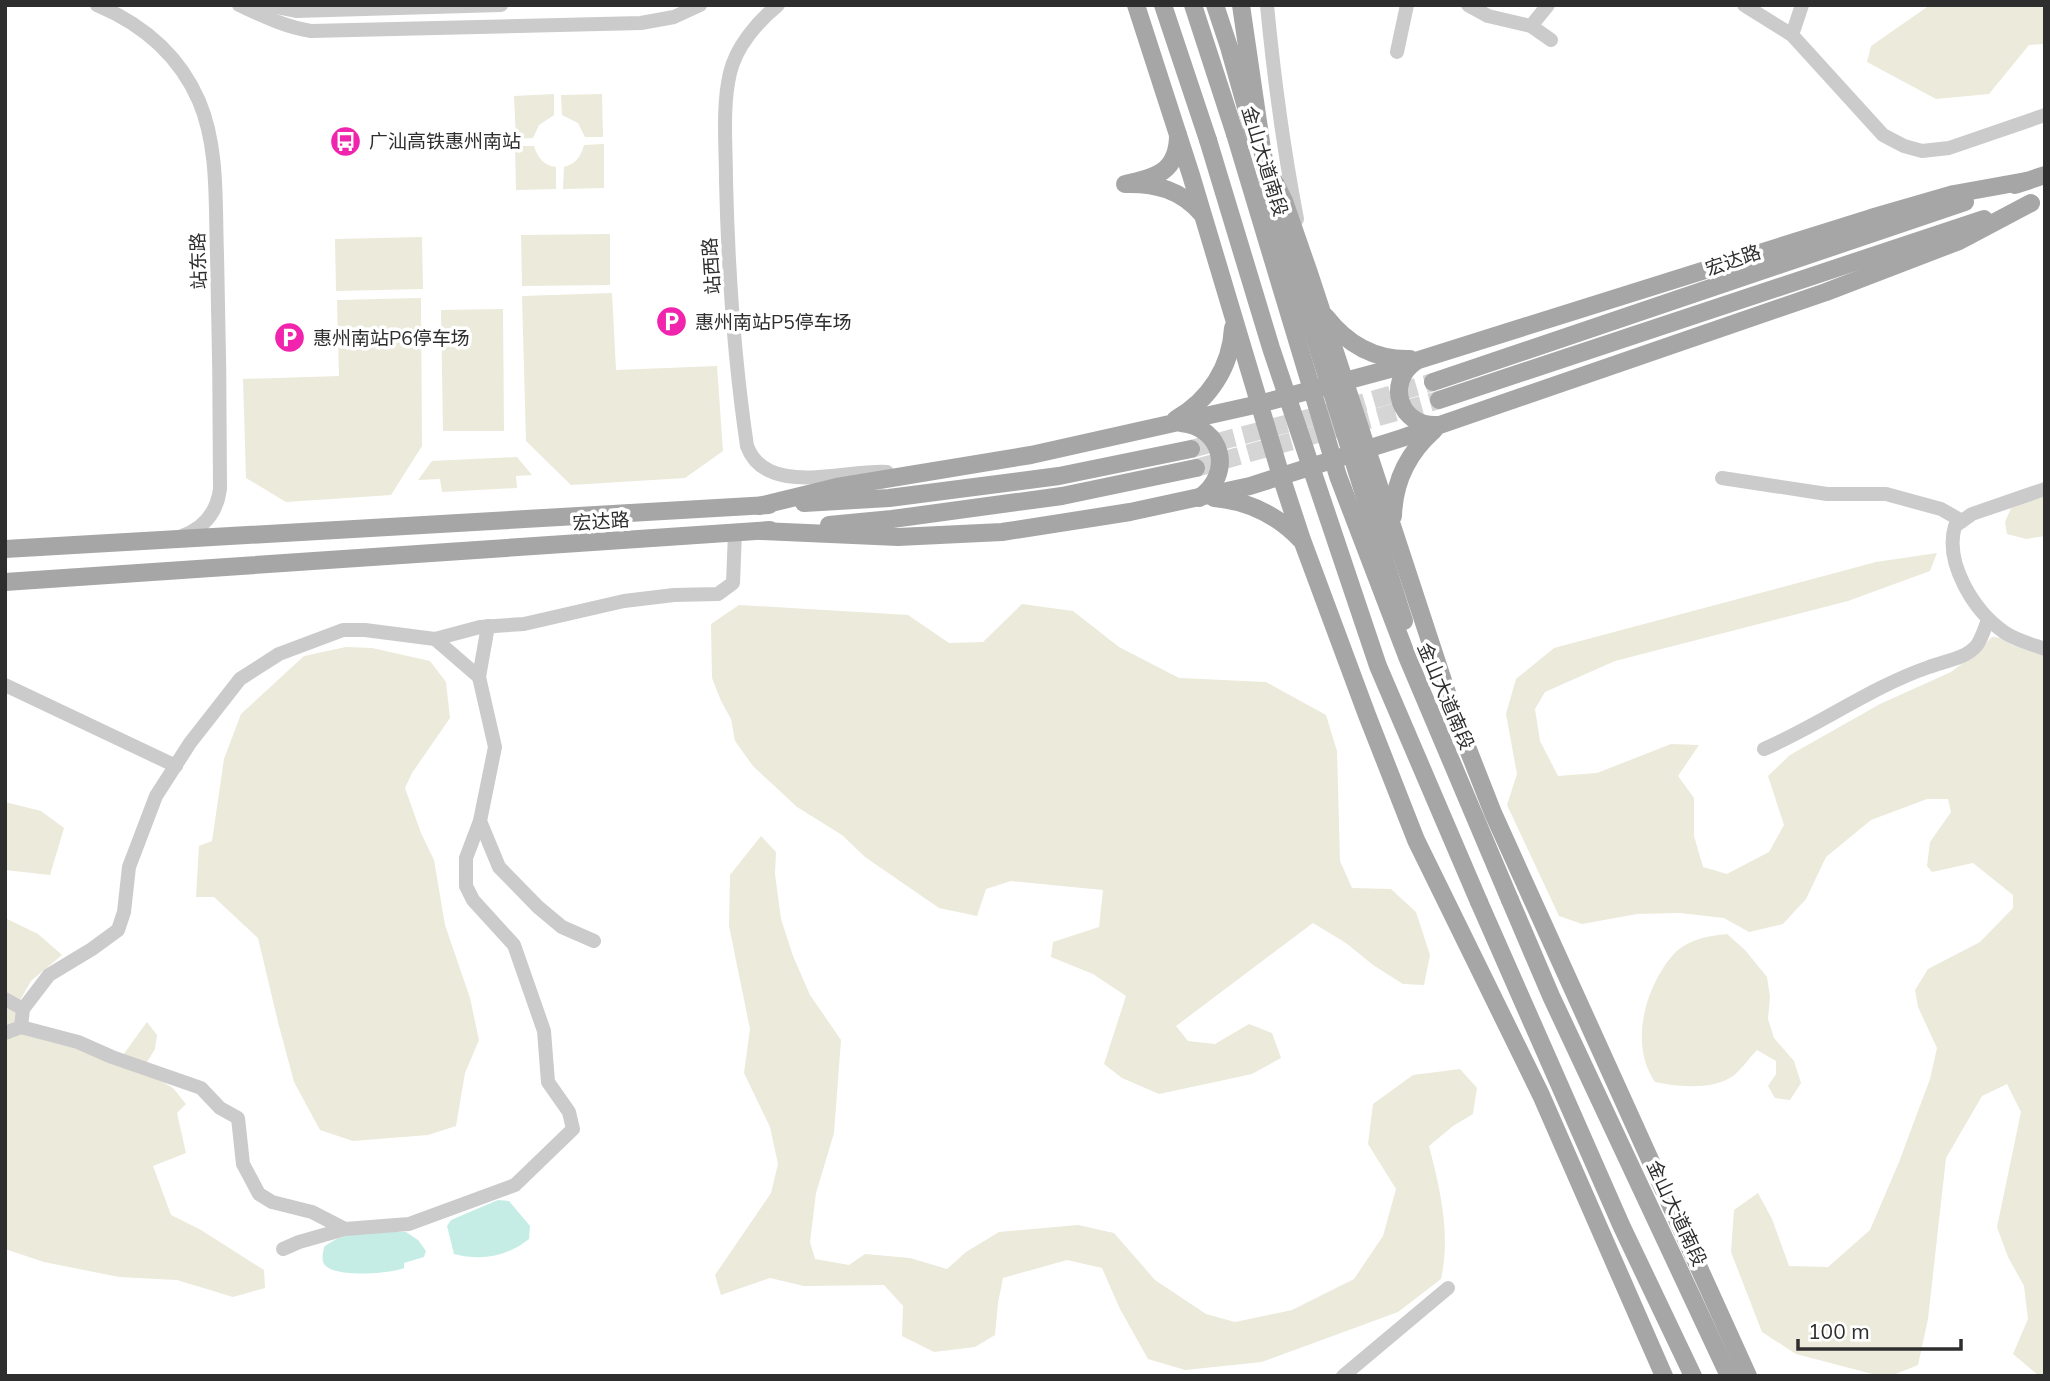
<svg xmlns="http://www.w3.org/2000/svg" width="2050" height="1381" font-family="Mulish,'Noto Sans SC',sans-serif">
<rect width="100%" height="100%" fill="#fff"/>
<!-- green -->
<g fill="#eceada">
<path d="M1930 5H2045V44L2029 45 1989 94 1936 99 1867 62 1871 46Z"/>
<path d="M554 94V115L539 125 533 138 516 139 514 96Z"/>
<path d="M602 94 603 137H585L578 123 562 115 561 95Z"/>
<path d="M604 144V188L563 189 564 167C575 164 581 157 584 145Z"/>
<path d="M515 146H534C537 157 544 166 556 167V189L516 190Z"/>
<path d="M610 234V285L522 286 521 235Z"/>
<path d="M422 237 423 289 336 291 335 239Z"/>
<path d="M612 293 616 370 717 366 723 451 685 478 571 485 526 441 522 296Z"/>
<path d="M421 298 422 446 391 495 286 502 246 478 243 379 339 376 337 300Z"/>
<path d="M503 309 504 431H443L441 310Z"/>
<path d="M517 457 532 475 516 476 517 488 442 492 440 479 418 480 432 461Z"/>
<path d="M2045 496V536L2026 539 2007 534 2005 522 2011 508Z"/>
<path d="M1937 553 1930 571 1848 601 1615 661 1545 692 1535 709 1540 741 1558 776 1597 773 1671 744 1699 745 1678 776 1694 798V836L1703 867 1727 874 1769 852 1784 825 1768 776 1790 755 1880 704 1951 672 1975 654 1992 637 2005 638 2012 645 2045 656V1376H2039L2013 1354 2028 1319 2024 1286 2008 1257 1997 1227 2021 1112 2007 1084 1982 1096 1946 1158 1928 1319 1918 1365 1891 1376H1880L1796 1354 1762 1332 1731 1252 1734 1210 1758 1193 1772 1219 1789 1266 1828 1267 1870 1230 1899 1162 1930 1079 1937 1048 1918 1007 1915 990 1928 969 1980 942 2013 908V895L1973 863 1932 872 1927 866 1930 842 1951 812 1948 799H1927L1871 820 1826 857 1806 899 1783 924 1749 932 1724 918 1680 913 1637 914 1582 924 1559 916 1507 805 1517 774 1506 714 1516 679 1554 648 1876 562Z"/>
<path d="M1022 604 1073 611 1119 647 1179 678 1266 682 1326 715 1337 751 1340 861 1352 888 1391 889 1416 912 1430 955 1424 985 1403 984 1373 965 1346 943 1313 923 1176 1026 1188 1041 1215 1044 1249 1024 1272 1033 1281 1058 1252 1074 1159 1094 1122 1078 1104 1064 1126 996 1093 974 1051 957 1053 942 1099 927 1103 890 1011 881 986 889 977 916 939 908 865 857 842 835 797 807 753 766 735 741 731 719 721 701 712 678 711 624 739 605 908 615 949 643 983 642Z"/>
<path d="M346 647 372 648 430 661 446 682 450 718 412 773 405 788 421 833 434 860 445 925 470 998 479 1040 465 1073 456 1126 428 1135 353 1141 320 1130 294 1082 278 1022 258 938 214 897H196L199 846 212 841 224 759 241 714 304 656Z"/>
<path d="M5 802 41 811 64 828 50 875 5 870Z"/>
<path d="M761 836 776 852 775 874 781 919 793 956 810 995 841 1040 834 1133 816 1193 810 1242 815 1259 849 1265 865 1254 910 1258 947 1269 966 1252 999 1232 1078 1225 1114 1233 1155 1280 1206 1314 1235 1322 1292 1310 1354 1279 1383 1236 1396 1189 1368 1144 1373 1104 1413 1075 1460 1069 1477 1088 1473 1114 1453 1126 1429 1146C1440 1189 1451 1234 1441 1279L1398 1312 1262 1362 1185 1370 1148 1359 1120 1309 1102 1268 1067 1260 1003 1278 998 1303 995 1335 975 1347 934 1352 902 1336 903 1306 884 1285 804 1286 770 1278 721 1295 715 1275 771 1193 778 1164 770 1127 744 1073 750 1029 729 926 730 875Z"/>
<path d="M5 918 38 934 62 955 31 981 14 1011 29 1035 123 1055 147 1022 157 1035 155 1049 142 1070 173 1088 186 1104 177 1113 186 1153 153 1166 171 1215 201 1230 264 1270 265 1288 233 1297 177 1280 119 1277 44 1262 5 1249Z"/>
<path d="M1727 934 1745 950 1767 977 1770 997 1768 1019 1774 1038 1794 1061 1801 1083 1790 1100 1775 1098 1768 1086 1776 1074V1061L1757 1050C1749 1058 1742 1069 1733 1076 1714 1090 1677 1087 1655 1082 1629 1045 1645 988 1672 956 1686 940 1707 936 1727 934Z"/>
</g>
<!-- water -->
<g fill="#c5ede5">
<path d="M498 1200 509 1201 530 1226 529 1239C506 1257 482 1261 454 1254L447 1226 451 1220Z"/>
<path d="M406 1232 418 1240 426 1251 424 1257 404 1263V1268C389 1274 340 1277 327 1267 320 1262 323 1254 324 1247 346 1229 380 1232 406 1232Z"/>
</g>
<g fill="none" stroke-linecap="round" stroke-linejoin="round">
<!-- major-tunnel -->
<g stroke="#d5d5d5" stroke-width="18" stroke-dasharray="18 9" stroke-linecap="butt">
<path d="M1191 449 1335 411 1433 382"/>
<path d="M1196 468 1439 400"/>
</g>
<!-- minor -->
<g stroke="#cbcbcb" stroke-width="14">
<path d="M97 5C142 24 179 55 199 101 219 148 215 204 217 254 219 332 220 410 220 489 217 512 204 528 182 536"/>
<path d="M239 5C263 16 285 27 311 31L641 23 674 17 700 5"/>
<path d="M266 5 296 11 501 5"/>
<path d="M778 5C757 22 736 47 730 73 722 107 726 145 726 180 728 268 734 358 747 446 766 498 845 469 887 472"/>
<path d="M1267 5C1274 79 1283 146 1297 219"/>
<path d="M1468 5 1488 16 1531 26 1548 5"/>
<path d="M1744 5 1792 35 1883 135 1904 146 1922 151 1949 148 2045 115"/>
<path d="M1531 26 1551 40"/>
<path d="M1792 35 1802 5"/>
<path d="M1397 52 1407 5"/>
<path d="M1722 478 1827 494H1886L1941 509 1962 521"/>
<path d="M2045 489 1972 514 1955 526C1944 563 1974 611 2004 632 2015 640 2031 644 2045 649"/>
<path d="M488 626 479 677 495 747 480 821 499 867 538 907 562 927 594 941"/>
<path d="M435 639 479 677"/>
<path d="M5 685 176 766"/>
<path d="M1764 749C1820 725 1871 687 1929 667 1944 661 1966 659 1977 645 1982 638 1985 627 1988 620"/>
<path d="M5 999 23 1009"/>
<path d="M21 1027 23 1009 49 975 92 949 118 930 124 912 129 867 156 796 190 743 240 679 279 654 343 630H365L435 639 480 627 524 624 624 601 674 595 718 594 733 583 735 532"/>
<path d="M5 1033 21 1027 78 1042 112 1057 201 1088 220 1108 238 1118 243 1164 259 1194 272 1202 312 1212 345 1229 409 1224 515 1185 573 1129 569 1112 548 1082 544 1031 514 945 473 900 466 886V858L480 821"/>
<path d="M283 1249 299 1242 345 1229"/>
<path d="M1343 1376 1448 1288"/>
</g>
<!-- major -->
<g stroke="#a6a6a6" stroke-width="18">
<path d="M1136 5 1191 175 1281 476 1302 540 1367 715 1416 840 1541 1095 1664 1376"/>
<path d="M1163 5 1208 140"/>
<path d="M1193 5 1235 134"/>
<path d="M1215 5 1229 47 1255 139"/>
<path d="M1178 135C1178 172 1155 178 1125 184 1156 183 1181 190 1202 214"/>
<path d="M1269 171 1284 201 1309 273 1453 711 1493 813 1748 1376"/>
<path d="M2015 185 2045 175"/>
<path d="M1326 317C1347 344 1375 360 1410 359"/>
<path d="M1415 362C1385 383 1400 427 1437 425"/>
<path d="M1433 382 1965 202"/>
<path d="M1439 400 1984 219"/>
<path d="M1176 419C1209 400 1231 367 1233 328"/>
<path d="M1181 423C1223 427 1234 474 1199 498"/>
<path d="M1214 498C1248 501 1276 514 1300 539"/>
<path d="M804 503 889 498 1059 476 1191 449"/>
<path d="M759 506 837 487 1031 455 1259 404 1390 369 1871 218 1954 194 2026 181"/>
<path d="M1393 516C1394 481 1408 453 1434 430"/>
<path d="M829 525 892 519 1062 496 1196 468"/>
<path d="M761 531 898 537 1002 532 1130 512 1250 486 1402 438 1826 292 1959 241 2031 203"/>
<path d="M5 549 769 505"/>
<path d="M5 582 770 530"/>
<path d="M1510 900 1551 996 1729 1376"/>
<path d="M1479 902 1622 1227 1693 1376"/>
</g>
<!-- major-bridge -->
<g stroke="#a6a6a6" stroke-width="18">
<path d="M1241 5 1262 149 1272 202 1404 621"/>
<path d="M1235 134 1338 476 1408 659 1510 900"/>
<path d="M1208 140 1271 348 1378 666 1479 902"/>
</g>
</g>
<!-- icons -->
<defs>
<symbol id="bus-disc" viewBox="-11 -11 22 22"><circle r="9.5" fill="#f024ad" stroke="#fff"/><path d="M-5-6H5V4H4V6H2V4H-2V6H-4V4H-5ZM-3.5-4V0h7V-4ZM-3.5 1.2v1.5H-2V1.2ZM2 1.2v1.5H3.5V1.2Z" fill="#fff"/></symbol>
<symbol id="parking-disc" viewBox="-11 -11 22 22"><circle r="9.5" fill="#f024ad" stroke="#fff"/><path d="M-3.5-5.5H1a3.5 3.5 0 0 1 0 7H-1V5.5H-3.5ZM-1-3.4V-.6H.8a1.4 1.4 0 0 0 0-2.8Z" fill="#fff"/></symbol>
</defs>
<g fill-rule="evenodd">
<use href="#bus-disc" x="328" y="124" width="35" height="35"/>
<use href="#parking-disc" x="654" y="304" width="35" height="35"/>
<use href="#parking-disc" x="272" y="320" width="35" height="35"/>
</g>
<g text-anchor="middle" stroke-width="7" stroke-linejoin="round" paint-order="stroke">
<!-- poi labels -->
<g font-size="19" fill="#2e2e2e" stroke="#fff" text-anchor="start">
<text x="369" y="148">广汕高铁惠州南站</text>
<text x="695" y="329">惠州南站P5停车场</text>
<text x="313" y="345">惠州南站P6停车场</text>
</g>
<!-- street labels -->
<g font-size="19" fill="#2e2e2e" stroke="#fff">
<text transform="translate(1265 161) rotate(73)" y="7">金山大道南段</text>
<text transform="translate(1733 260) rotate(-19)" y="7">宏达路</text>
<text transform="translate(198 261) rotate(-92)" y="7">站东路</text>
<text transform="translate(711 266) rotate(-94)" y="7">站西路</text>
<text transform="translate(601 521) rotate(-4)" y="7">宏达路</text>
<text transform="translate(1446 696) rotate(67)" y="7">金山大道南段</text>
<text transform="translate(1677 1213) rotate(65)" y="7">金山大道南段</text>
</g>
</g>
<!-- border -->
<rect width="2050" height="1381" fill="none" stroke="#2e2e2e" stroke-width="14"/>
<!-- scale -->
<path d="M1798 1339v10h163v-10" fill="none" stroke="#2e2e2e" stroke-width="3.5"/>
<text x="1808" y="1339" font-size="21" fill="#2e2e2e" stroke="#ffffff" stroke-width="5" paint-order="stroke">100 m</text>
</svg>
